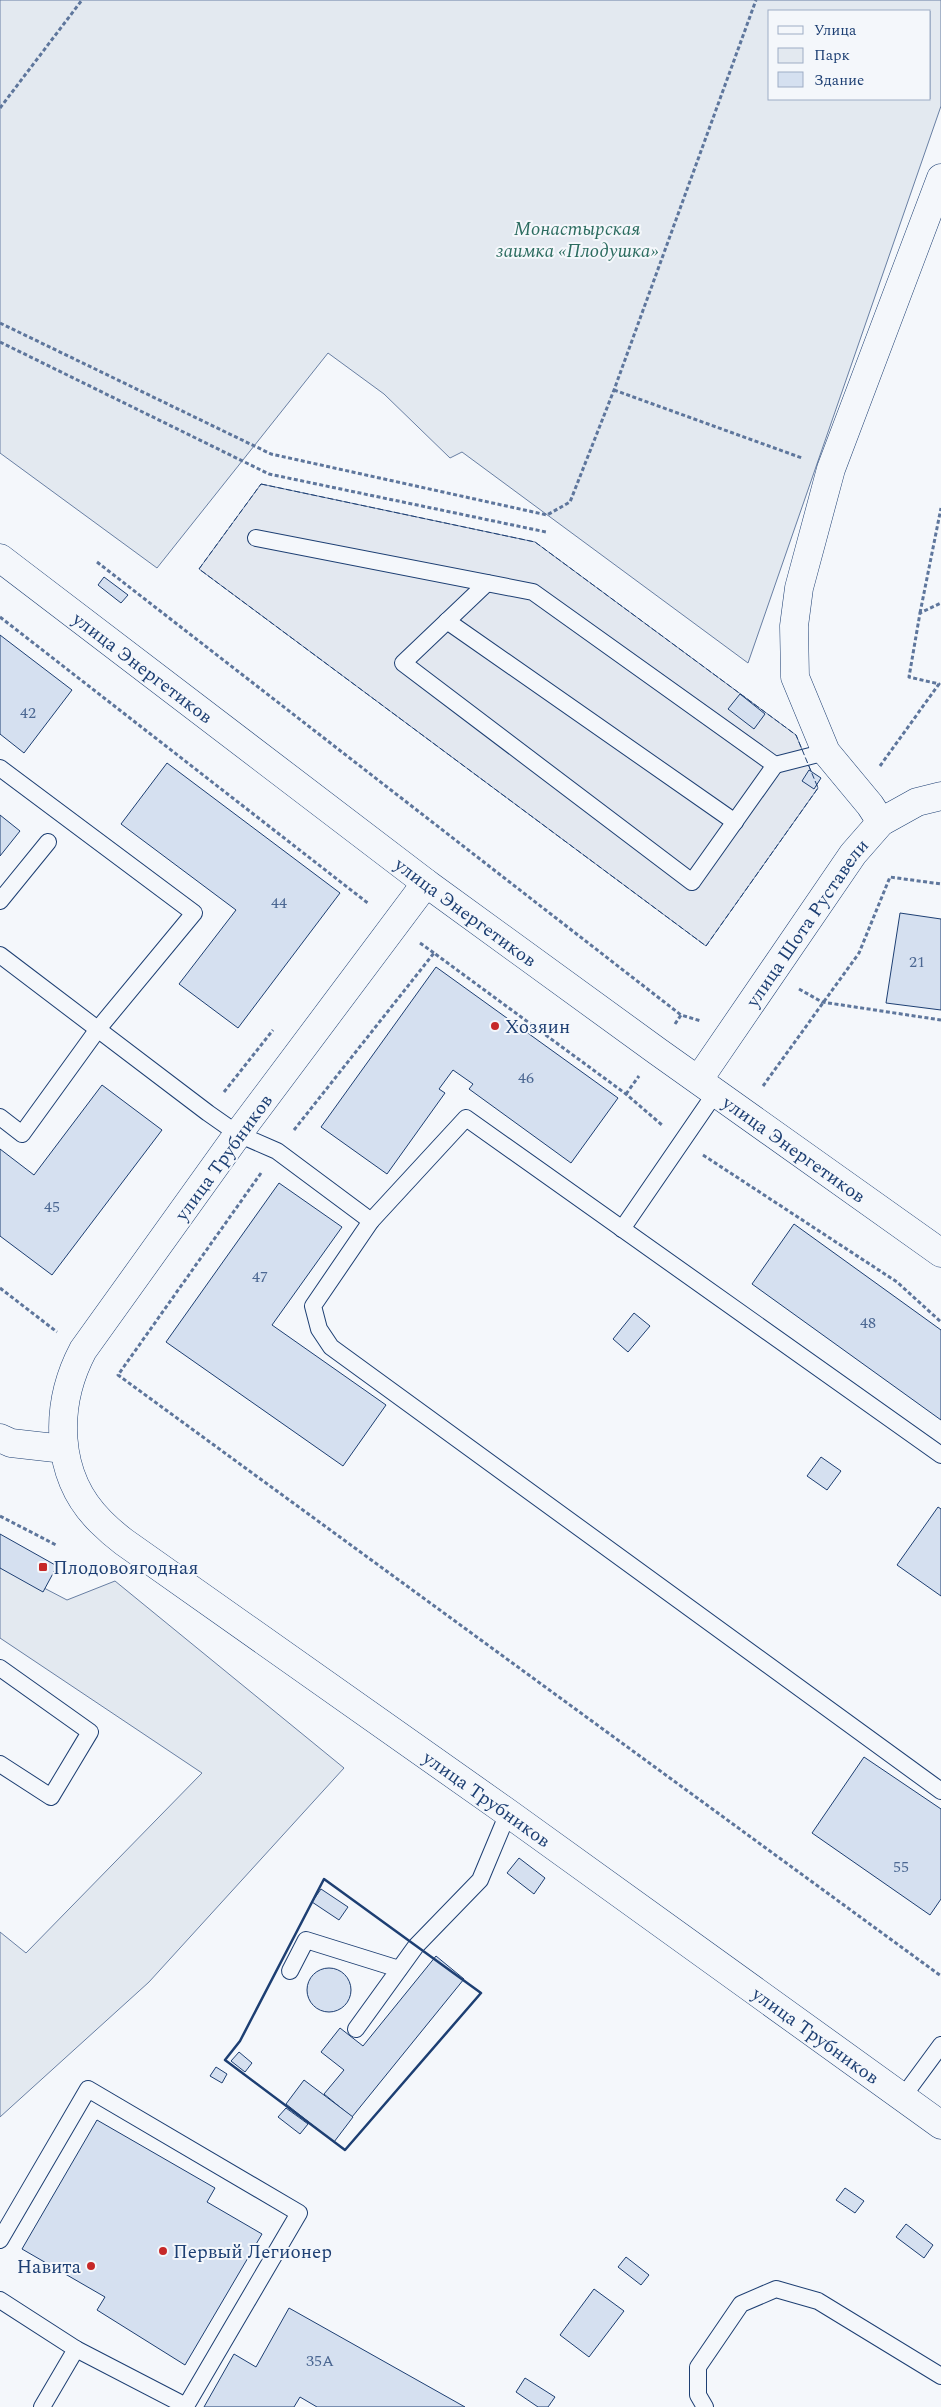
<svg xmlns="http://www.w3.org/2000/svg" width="941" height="2407" font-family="Spectral,serif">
<rect width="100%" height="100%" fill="#f4f7fb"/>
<!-- green -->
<g fill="#e3e9f0" stroke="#687fa3" fill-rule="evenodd">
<path d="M0 0H941V106L748 663 462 452 450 458 384 394 328 353 157 568 0 453ZM770 11H930V99H770Z"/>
<path d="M0 1565 67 1600 115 1581 344 1768 149 1982 0 2117V1932L26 1953 202 1773 0 1638Z"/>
</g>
<!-- parking -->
<path fill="#e3e8f0" stroke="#687fa3" d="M261 484 535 542 796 735 818 788 706 946 199 569Z"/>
<!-- building -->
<g fill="#d5e0f0" stroke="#1d3f73">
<path d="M104 577 128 595 121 603 98 585Z"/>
<path d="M0 635 72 690 24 753 0 734Z"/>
<path d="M740 694 765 714 754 729 728 709Z"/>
<path d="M167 763 340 893 238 1028 179 984 236 910 121 824Z"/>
<path d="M809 770 821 778 814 789 802 781Z"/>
<path d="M0 815 20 831 0 856Z"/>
<path d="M900 913 941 919V1010L886 1003Z"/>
<path d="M436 967 618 1098 571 1163 469 1089 473 1084 453 1070 439 1089 445 1093 387 1174 321 1127Z"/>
<path d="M102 1085 162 1130 52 1275 0 1236V1149L34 1175Z"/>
<path d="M279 1183 342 1227 272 1325 386 1405 343 1466 166 1342Z"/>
<path d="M794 1224 941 1330V1420L752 1284Z"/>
<path d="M634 1313 650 1326 628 1352 613 1339Z"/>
<path d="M821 1457 841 1471 827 1490 807 1476Z"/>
<path d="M938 1507 941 1509V1596L897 1565Z"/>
<path d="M0 1534 57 1566 43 1592 0 1568Z"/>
<path d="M864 1757 941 1809V1899L930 1915 812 1833Z"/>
<path d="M519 1858 545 1878 534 1894 507 1873Z"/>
<path d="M321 1889 348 1907 339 1920 312 1902Z"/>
<path d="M436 1956 464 1979 352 2117 324 2094 344 2070 321 2052 340 2028 363 2046Z"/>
<circle cx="329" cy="1990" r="22"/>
<path d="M239 2052 252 2063 245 2072 231 2061Z"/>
<path d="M216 2067 227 2074 222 2083 210 2076Z"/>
<path d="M304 2080 353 2117 334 2142 286 2104Z"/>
<path d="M286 2108 308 2124 300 2134 278 2117Z"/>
<path d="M97 2120 215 2188 207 2202 262 2234 185 2365 97 2310 105 2297 22 2249Z"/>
<path d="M845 2188 864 2201 855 2213 836 2200Z"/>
<path d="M906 2224 933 2245 924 2258 896 2237Z"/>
<path d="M626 2257 649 2275 641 2285 618 2267Z"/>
<path d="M594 2289 624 2311 589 2357 560 2335Z"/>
<path d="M289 2308 465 2407H317L300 2397 294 2407H204L234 2354 256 2367Z"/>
<path d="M525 2378 555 2397 548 2407H538L516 2392Z"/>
</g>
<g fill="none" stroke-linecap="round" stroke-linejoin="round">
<defs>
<g id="lane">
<path d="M256 538 533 592 775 765 826 752"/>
<path d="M487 583 403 663 692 882 775 765"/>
<path d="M447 621 735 822"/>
<path d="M0 768 194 913 98 1029 22 1134 0 1117"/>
<path d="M0 901 48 842"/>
<path d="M0 955 208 1113 238 1134 277 1151 371 1221"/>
<path d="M622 1229 716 1092"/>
<path d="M941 1455 466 1118 371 1221 313 1306 319 1329 331 1347 941 1791"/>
<path d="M0 1668 90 1732 51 1797 0 1764"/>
<path d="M290 1971 306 1940 399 1969"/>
<path d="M356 2029 416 1946 480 1880 508 1813"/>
<path d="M902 2098 941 2045"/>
<path d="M0 2240 88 2089 299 2213 186 2406 76 2349 0 2300"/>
<path d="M42 2407 76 2349"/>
<path d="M705 2407 698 2395V2367L741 2304 776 2289 818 2301 941 2376"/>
</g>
<g id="street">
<path d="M881 822 870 805 826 752 795 677 794 626 799 588 831 469 941 178"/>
<path d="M0 1438 11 1443 64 1449"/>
</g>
<g id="secondary">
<path id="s1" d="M0 558 426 883 657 1051 941 1253"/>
<path id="s2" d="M426 883 238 1134 83 1350C54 1405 54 1476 101 1522 108 1529 116 1536 124 1542L508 1813 941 2125"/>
<path id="s3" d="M699 1079 853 854 881 822 917 802 941 796"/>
</g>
</defs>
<!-- lane casing -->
<use href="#lane" stroke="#1d3f73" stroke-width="18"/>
<!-- street casing -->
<use href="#street" stroke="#1d3f73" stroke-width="29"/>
<!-- secondary casing -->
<use href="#secondary" stroke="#1d3f73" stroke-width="29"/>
<!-- path -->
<g stroke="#5e769c" stroke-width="3" stroke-dasharray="4 2.5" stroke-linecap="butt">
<path d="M0 108 82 0"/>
<path d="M0 323 271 454 547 515 570 502 614 390 756 0"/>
<path d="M0 342 269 474 546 532"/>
<path d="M614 390 802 458"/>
<path d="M97 562 681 1015"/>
<path d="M920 613 941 508"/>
<path d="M0 617 369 904"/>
<path d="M880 766 939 684 909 677 920 613 941 603"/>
<path d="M420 943 434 953"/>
<path d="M799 989 822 1002 941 1020"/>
<path d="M675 1024 681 1015 701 1021"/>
<path d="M763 1086 859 953 890 877 941 884"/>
<path d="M224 1092 273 1030"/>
<path d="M626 1094 639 1076"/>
<path d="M294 1130 434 953 626 1094 662 1125"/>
<path d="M703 1155 897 1282 941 1322"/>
<path d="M261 1173 118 1375 941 1976"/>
<path d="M0 1288 57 1332"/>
<path d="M0 1516 56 1545"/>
</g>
<!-- lane -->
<use href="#lane" stroke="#f4f7fb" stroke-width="16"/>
<!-- street -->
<use href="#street" stroke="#f4f7fb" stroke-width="28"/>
<!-- secondary -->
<use href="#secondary" stroke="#f4f7fb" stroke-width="28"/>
<!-- fence -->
<path stroke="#1d3f73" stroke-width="1" stroke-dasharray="6 2.5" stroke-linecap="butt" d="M261 484 535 542 796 735 818 788 706 946 199 569Z"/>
<!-- wall -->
<path stroke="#1d3f73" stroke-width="2.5" d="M324 1879 481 1993 345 2150 225 2060 240 2041Z"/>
</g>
<!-- markers -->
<g fill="#c62828" stroke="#f4f7fb" stroke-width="2">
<circle cx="495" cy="1026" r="5"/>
<rect x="38" y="1562" width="10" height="10" rx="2.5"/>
<circle cx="163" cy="2251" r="5"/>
<circle cx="91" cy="2266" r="5"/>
</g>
<g text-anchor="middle" stroke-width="4" stroke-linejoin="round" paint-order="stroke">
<!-- number labels -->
<g font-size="16" fill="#4b6792">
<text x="28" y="718">42</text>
<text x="279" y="908">44</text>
<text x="917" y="967">21</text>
<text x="526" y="1083">46</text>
<text x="52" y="1212">45</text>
<text x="260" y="1282">47</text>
<text x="868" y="1328">48</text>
<text x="901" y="1872">55</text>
<text x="320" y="2366">35А</text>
</g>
<!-- park labels -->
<g font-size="19" font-style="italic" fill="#2c6c60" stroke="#f4f7fb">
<text x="577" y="235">Монастырская<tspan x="577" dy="22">заимка «Плодушка»</tspan></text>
</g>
<!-- street labels -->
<g font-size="19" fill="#1d3f73" stroke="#f4f7fb">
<text dy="7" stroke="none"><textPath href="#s1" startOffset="180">улица Энергетиков</textPath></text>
<text dy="7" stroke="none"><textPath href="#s1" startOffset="585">улица Энергетиков</textPath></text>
<text dy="7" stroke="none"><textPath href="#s3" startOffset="190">улица Шота Руставели</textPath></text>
<text dy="7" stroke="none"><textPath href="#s1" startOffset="990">улица Энергетиков</textPath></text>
<text transform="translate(223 1157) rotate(-54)" y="7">улица Трубников</text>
<text dy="7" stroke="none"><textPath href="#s2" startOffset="1240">улица Трубников</textPath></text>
<text dy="7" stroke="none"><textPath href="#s2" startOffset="1645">улица Трубников</textPath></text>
</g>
<!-- poi labels -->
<g font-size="19" fill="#1d3f73" stroke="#f4f7fb" text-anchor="start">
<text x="505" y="1033">Хозяин</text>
<text x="53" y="1574">Плодовоягодная</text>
<text x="173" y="2258">Первый Легионер</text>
<text x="81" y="2273" text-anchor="end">Навита</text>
</g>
</g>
<!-- legend -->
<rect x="768" y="10" width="162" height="90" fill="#f4f7fb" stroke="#9eadc5"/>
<rect x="778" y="26" width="25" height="8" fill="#f4f7fb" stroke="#9eadc5"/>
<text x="814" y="35" font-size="15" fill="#1d3f73">Улица</text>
<rect x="778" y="48" width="25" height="15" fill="#e3e9f0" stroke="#9eadc5"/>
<text x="814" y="60" font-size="15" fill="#1d3f73">Парк</text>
<rect x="778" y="72" width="25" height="15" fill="#d5e0f0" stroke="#9eadc5"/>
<text x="814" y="85" font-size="15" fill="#1d3f73">Здание</text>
</svg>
